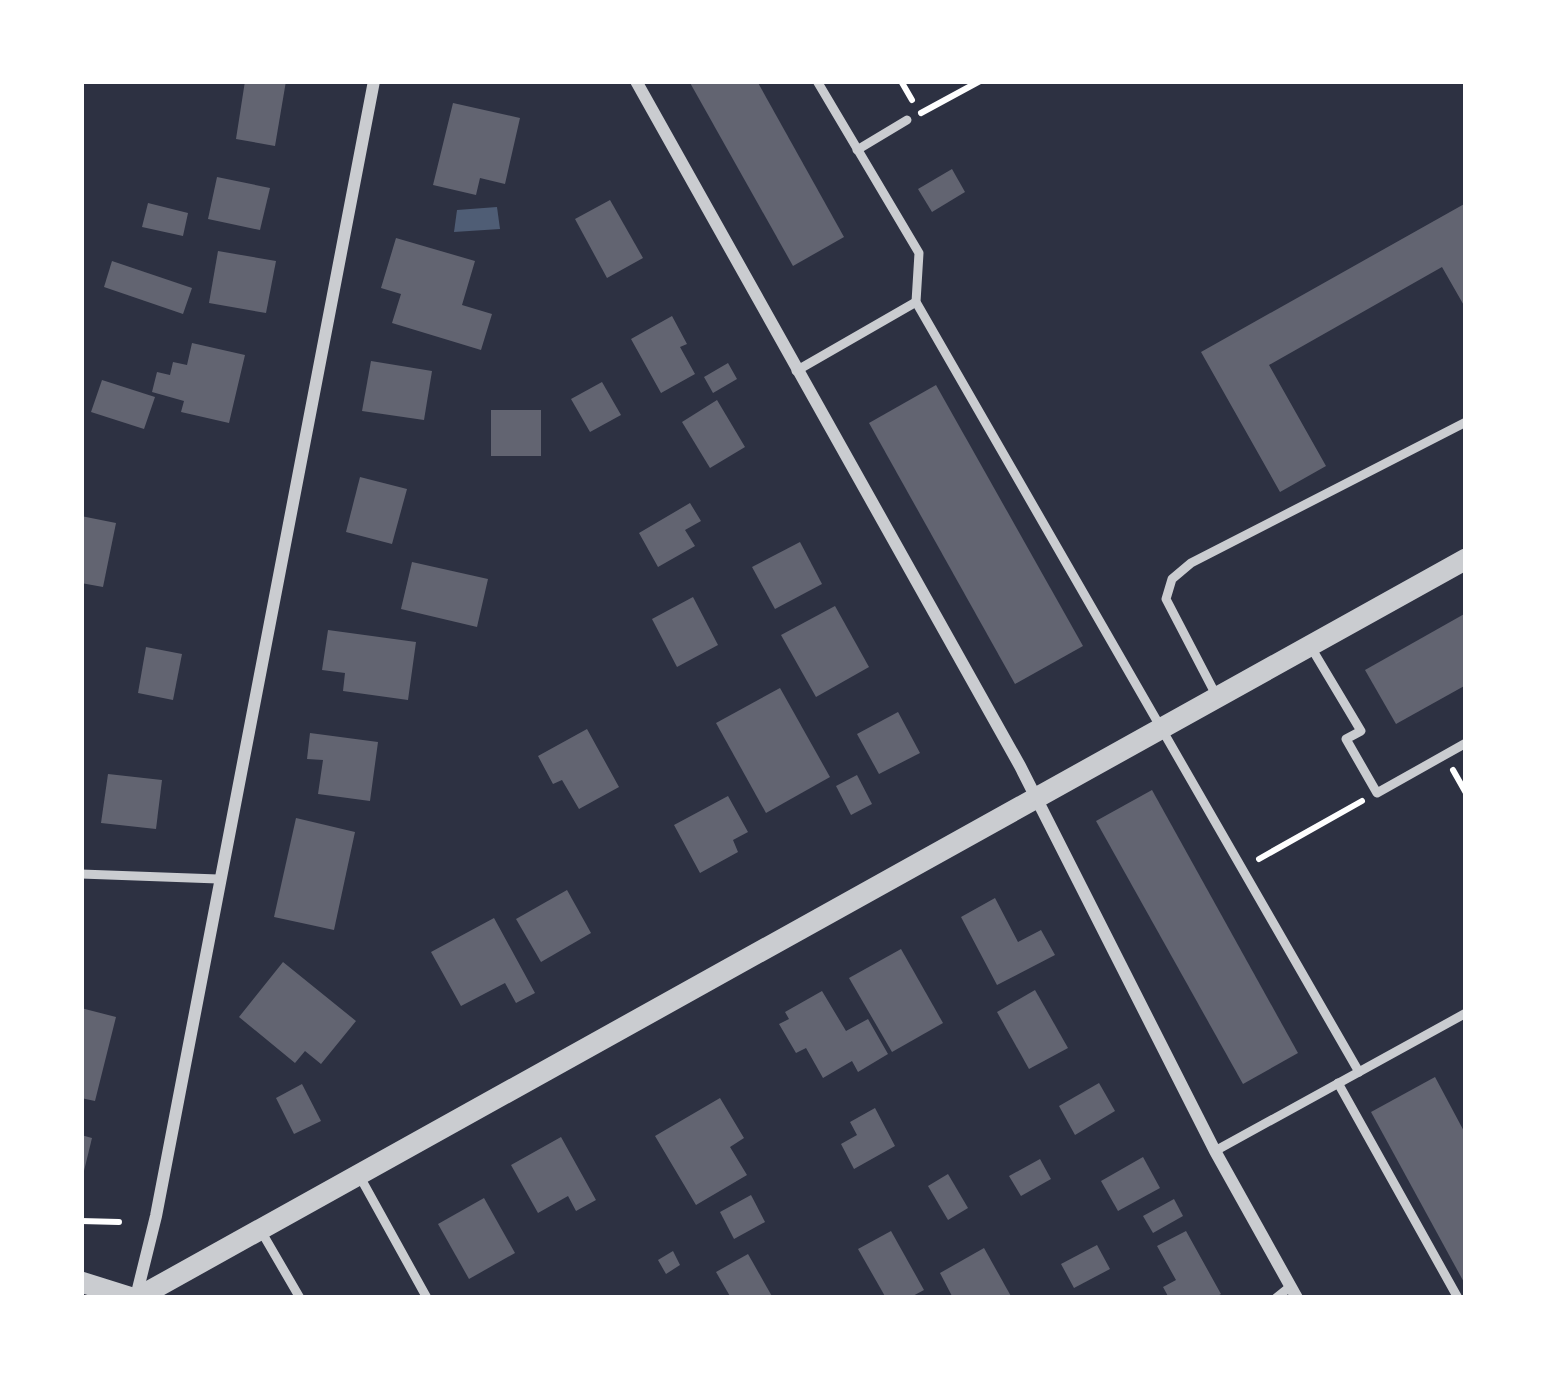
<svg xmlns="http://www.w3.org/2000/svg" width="1547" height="1379" font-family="'Noto Serif',serif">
<rect width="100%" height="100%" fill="#2d3142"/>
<!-- water -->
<path fill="#4f5d75" d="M497 207 500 229 454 232 457 210Z"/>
<!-- building -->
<g fill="#626471">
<path d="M245 81H286L275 146 236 139Z"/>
<path d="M689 81H757L844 237 793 266Z"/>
<path d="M453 103 520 118 505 184 480 178 476 195 433 185Z"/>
<path d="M952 169 965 192 932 212 918 189Z"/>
<path d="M217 177 270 188 260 230 208 219Z"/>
<path d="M610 200 643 258 607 278 575 219Z"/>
<path d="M148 203 188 213 183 236 142 227Z"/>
<path d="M1466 203V309L1442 267 1269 365 1326 466 1280 492 1201 352Z"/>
<path d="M396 238 475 261 462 305 492 314 481 350 392 323 401 294 381 288Z"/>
<path d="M218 251 276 261 266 313 209 303Z"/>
<path d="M112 261 192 288 183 314 104 287Z"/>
<path d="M672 316 687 344 680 347 695 374 661 393 631 339Z"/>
<path d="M192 343 245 355 229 423 181 412 184 401 152 392 157 372 170 375 173 362 187 365Z"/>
<path d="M371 361 432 371 424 420 362 411Z"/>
<path d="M728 363 737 379 713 393 704 377Z"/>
<path d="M102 380 155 397 144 429 91 412Z"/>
<path d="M602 382 621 415 590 432 571 399Z"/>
<path d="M936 385 1083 646 1015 684 869 423Z"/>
<path d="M717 400 745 447 710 468 682 422Z"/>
<rect x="491" y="410" width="50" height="46"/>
<path d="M360 477 407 489 392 544 346 532Z"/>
<path d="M690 503 701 521 685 530 695 546 658 567 639 533Z"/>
<path d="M81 516 116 523 103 587 81 583Z"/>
<path d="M800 542 822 584 775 609 752 567Z"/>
<path d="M412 562 488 579 477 627 401 609Z"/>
<path d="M693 597 718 645 677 667 652 619Z"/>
<path d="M835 606 869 667 816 697 781 635Z"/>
<path d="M1466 613V685L1396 724 1365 670Z"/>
<path d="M328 630 416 642 408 700 343 691 345 673 322 670Z"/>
<path d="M146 647 182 654 173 700 138 693Z"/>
<path d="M780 688 830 777 766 813 716 723Z"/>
<path d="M898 712 920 753 879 774 857 734Z"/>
<path d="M587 729 619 787 579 809 562 780 553 784 538 756Z"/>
<path d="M310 733 378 742 370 801 318 794 323 760 307 759Z"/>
<path d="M108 774 162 780 156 829 101 823Z"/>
<path d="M857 775 872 804 851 815 836 786Z"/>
<path d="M1152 790 1298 1053 1243 1084 1096 821Z"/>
<path d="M728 796 748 832 733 840 738 852 700 873 674 825Z"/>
<path d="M296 818 355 832 334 930 274 917Z"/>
<path d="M567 890 591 933 541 962 516 919Z"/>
<path d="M995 898 1018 942 1041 930 1055 955 997 985 961 917Z"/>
<path d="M494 918 535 993 516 1003 505 983 461 1006 431 952Z"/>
<path d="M901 949 943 1023 892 1052 849 978Z"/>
<path d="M283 962 356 1021 321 1064 305 1051 295 1063 239 1017Z"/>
<path d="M1035 990 1068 1048 1029 1069 997 1012Z"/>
<path d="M822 991 846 1031 868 1019 888 1054 858 1072 852 1061 823 1078 806 1048 796 1053 779 1024 789 1019 785 1012Z"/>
<path d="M81 1008 116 1017 95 1101 81 1098Z"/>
<path d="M1435 1077 1466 1135V1286L1371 1112Z"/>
<path d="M1099 1083 1115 1111 1075 1135 1059 1106Z"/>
<path d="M302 1084 321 1121 294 1134 276 1098Z"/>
<path d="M720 1098 744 1138 730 1147 747 1175 696 1205 655 1136Z"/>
<path d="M875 1108 895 1146 854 1169 841 1144 857 1135 850 1122Z"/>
<path d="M81 1135 92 1138 83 1175H81Z"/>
<path d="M561 1137 596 1200 576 1211 568 1196 538 1213 511 1165Z"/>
<path d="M1143 1157 1160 1188 1118 1211 1101 1181Z"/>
<path d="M1040 1159 1051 1179 1021 1196 1009 1176Z"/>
<path d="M948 1174 968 1208 948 1220 928 1186Z"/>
<path d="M751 1195 765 1222 734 1239 720 1212Z"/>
<path d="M484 1198 515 1253 469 1279 438 1224Z"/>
<path d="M1174 1199 1183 1216 1153 1233 1143 1216Z"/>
<path d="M891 1231 924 1290 909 1298H886L858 1249Z"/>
<path d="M1186 1231 1221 1294 1214 1298H1169L1163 1287 1176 1280 1157 1246Z"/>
<path d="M1097 1245 1110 1269 1074 1288 1061 1264Z"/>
<path d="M984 1248 1012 1298H953L940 1273Z"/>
<path d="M673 1251 680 1265 666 1274 658 1260Z"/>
<path d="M748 1254 773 1298H731L716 1272Z"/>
</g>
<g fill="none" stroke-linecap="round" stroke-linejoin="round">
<!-- path -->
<g stroke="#fff" stroke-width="6">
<path d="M901 81 912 100"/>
<path d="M921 113 980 81"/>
<path d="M1453 770 1466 793"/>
<path d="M1259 859 1362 801"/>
<path d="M81 1221 119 1222"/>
</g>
<!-- service -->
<g stroke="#caccd0" stroke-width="9">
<path d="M817 81 919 253 916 302 1359 1072"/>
<path d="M857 150 907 120"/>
<path d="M796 371 916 302"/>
<path d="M1312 649 1361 731 1346 739 1377 793 1466 743"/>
<path d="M1216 695 1166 599 1172 579 1191 563 1466 422"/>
<path d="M81 874 218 879"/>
<path d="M1338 1083 1458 1298"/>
<path d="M1215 1151 1466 1013"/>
<path d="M360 1177 427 1298"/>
<path d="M261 1231 300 1298"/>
<path d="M1276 1298 1291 1286"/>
</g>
<!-- minor -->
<g stroke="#caccd0" stroke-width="12">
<path d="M636 81 1020 766 1215 1151 1297 1298"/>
<path d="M136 1297 156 1216 374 81"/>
</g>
<!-- tertiary -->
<g stroke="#caccd0" stroke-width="21">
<path d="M81 1282 132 1298"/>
<path d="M137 1298 1466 559"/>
</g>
</g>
<!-- border -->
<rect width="1547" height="1379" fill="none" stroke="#ffffff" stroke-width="168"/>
</svg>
